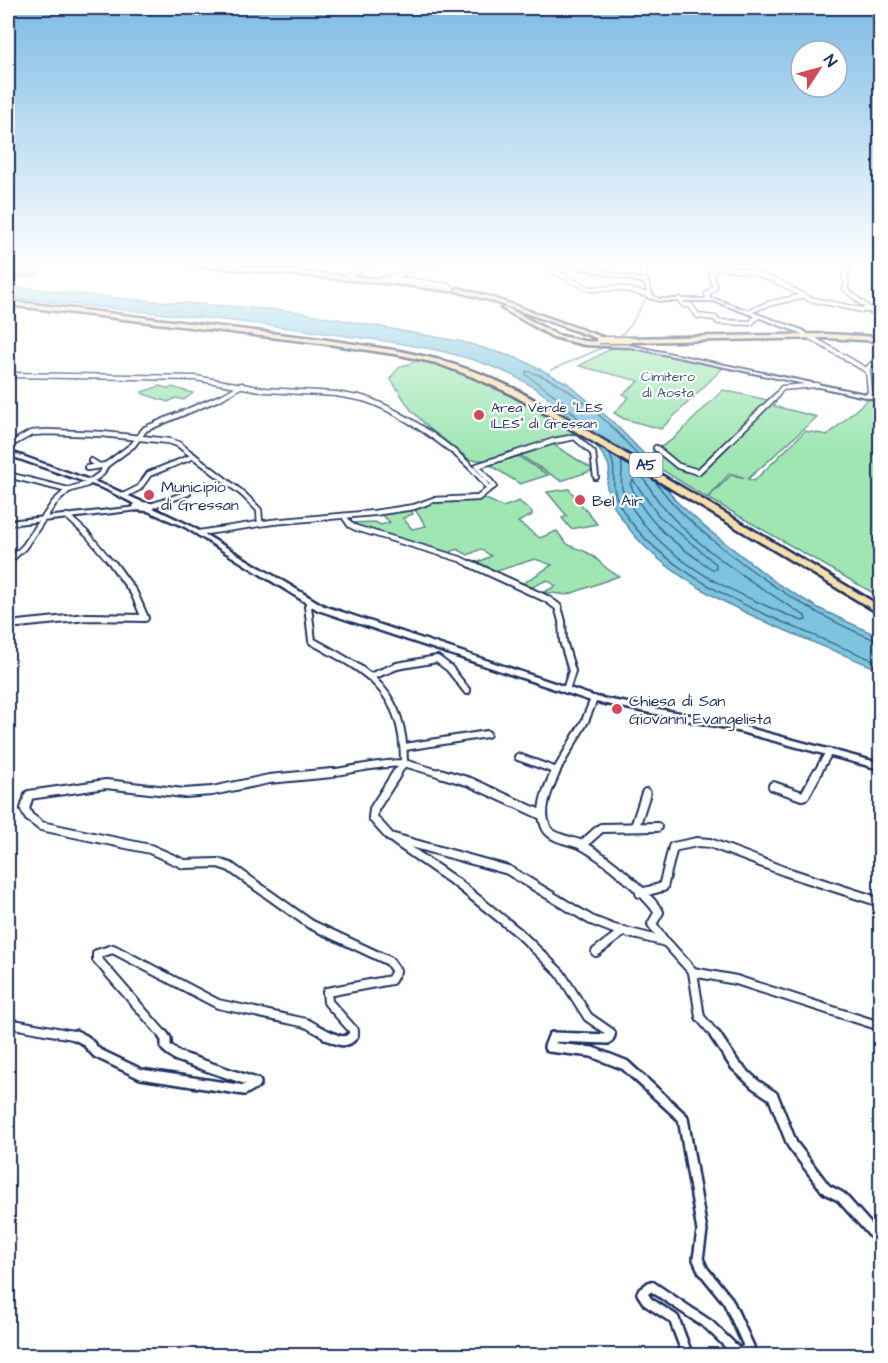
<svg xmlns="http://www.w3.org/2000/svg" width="888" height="1363" font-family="'Architects Daughter',sans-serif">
<rect width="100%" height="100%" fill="#fff"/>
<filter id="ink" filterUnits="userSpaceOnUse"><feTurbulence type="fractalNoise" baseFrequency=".0167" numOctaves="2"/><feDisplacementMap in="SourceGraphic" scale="12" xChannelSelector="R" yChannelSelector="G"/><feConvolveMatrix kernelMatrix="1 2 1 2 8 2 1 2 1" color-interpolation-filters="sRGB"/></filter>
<g filter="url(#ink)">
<!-- green -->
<g fill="#9fe6b3" stroke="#5d8a88" stroke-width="1.5">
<path d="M617 345 723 368 661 429 624 419 614 413 629 397 623 394 639 381 579 366Z"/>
<path d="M417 361C457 363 509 395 544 415 553 421 563 425 572 432L569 435 486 460H470L429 428 411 410 390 378 400 367Z"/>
<path d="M160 386 169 389 172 387 193 393 184 400 176 398 168 402 143 394 142 392Z"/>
<path d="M723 390 776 402 774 406 817 417 748 479 754 481 805 431 828 435 868 399 880 402V597L708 498 731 475 745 478 730 473 707 498 659 468 651 453 672 440Z"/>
<path d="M551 443 594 470 561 481 518 454Z"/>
<path d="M518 456 548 475 520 484 490 465Z"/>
<path d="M569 489 597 524 571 529 562 518 567 516 547 492Z"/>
<path d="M482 497 503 507 519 501 532 512V515L518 522 540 538 557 531C570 551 571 544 588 553 601 560 603 569 619 576L567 595 544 592 556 586 547 580 528 589 519 586 552 565 535 559 494 572 477 563 491 556 481 549 468 555 457 549 449 553 357 526 352 523 375 522 381 525 390 522 380 514 411 509 413 514 403 518 412 529 426 526 414 508 426 503Z"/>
</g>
<!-- water -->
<g fill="#7dc5de" stroke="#5689ab" stroke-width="1.5">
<path d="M8 264H50C34 280 29 278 8 275Z"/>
<path d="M8 286 127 299 293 311 463 342 520 359 567 383 613 422 644 454 675 500 706 528 778 584 818 608 880 637V670C802 636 690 600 634 535 624 522 609 503 607 487 606 480 611 473 609 467 606 451 556 403 542 393 481 349 396 343 324 333 219 317 113 310 8 297Z"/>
</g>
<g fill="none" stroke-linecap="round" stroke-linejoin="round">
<!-- shore -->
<g stroke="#426b91" stroke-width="1.5">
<path d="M589 430 560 399 526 375V371C568 380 617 429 643 462"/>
<path d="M609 453C616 466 613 474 614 488 615 499 624 513 630 521 681 589 803 630 880 663"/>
<path d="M621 460C624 471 619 481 623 492 627 503 636 513 643 523 684 573 744 597 802 621L806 620 805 616C756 585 701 551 663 507 654 496 647 484 640 472"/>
<path d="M633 480 658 515 716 564V569H712C679 547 644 522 630 483Z"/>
<path d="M655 481C676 511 702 532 730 554 778 591 824 620 880 642"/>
</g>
<!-- stream -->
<g stroke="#5689ab" stroke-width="1.5">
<path d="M619 337 631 325 647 296"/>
<path d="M551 370 607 346"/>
</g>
<defs>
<g id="minor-far4">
<path d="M540 264 589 289 620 288 648 295"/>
<path d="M699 264 751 272 781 283 809 299 862 310H880"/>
<path d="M848 270 844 277 847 282 845 289 880 318"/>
<path d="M594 271 605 266 599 264"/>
<path d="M342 278 373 264"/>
<path d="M391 278 449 286 452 289"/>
<path d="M380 281 413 269 441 264"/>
<path d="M679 299 684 305H690L698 316 715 318 718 322 751 323 757 317"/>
<path d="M708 299 707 294 715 287 711 275 716 268"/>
<path d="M748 312 768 304 803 296"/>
<path d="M810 337 868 371 870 392 868 396"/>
<path d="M866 370 875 361 880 362"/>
<path d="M8 375 195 378 266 390 336 394 364 399"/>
<path d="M870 392 880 394"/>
<path d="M218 399 242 385"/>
<path d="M774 399 782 388 817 385"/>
</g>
<g id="minor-far3">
<path d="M8 446 31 433 47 432 102 434 169 441 178 444 243 494 259 510 260 523"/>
<path d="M656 448 678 466 698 472 775 397"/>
<path d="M91 461 99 466"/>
<path d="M87 468 106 465"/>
<path d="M8 475 68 490"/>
<path d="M489 489 494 486 477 466 554 441 575 437 593 453 596 477"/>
<path d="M125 495 139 488 149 474 194 456"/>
<path d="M151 506 188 493 181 489"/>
<path d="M67 516 88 535 114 566"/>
<path d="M344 516 350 525 356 528 460 559 474 566"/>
<path d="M199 533 272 522 374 513 414 507 433 500 478 498 489 489C466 454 398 408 358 397"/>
<path d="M8 562 24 547 54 503 68 490 87 484 102 473 106 465 133 445 145 429 221 397"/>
</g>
<g id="minor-far2">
<path d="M471 564 547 599 558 607 562 621 563 641 572 671 566 690"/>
<path d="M312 603 308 606 312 641C369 672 404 690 404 763L445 775"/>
<path d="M8 625 87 617 145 618 134 593 113 564"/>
<path d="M372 676 397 666 437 659 449 668 467 691"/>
<path d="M405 747 487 734"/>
<path d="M518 757 557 771"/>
<path d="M315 775C345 772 374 763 404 763L396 775"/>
<path d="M554 775 585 721 594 699"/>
<path d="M816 775 829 752"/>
</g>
<g id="minor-far1">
<path d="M332 773 269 779 212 791 184 793 106 784 29 795 25 809 29 817 41 826 150 849 184 864 218 863 230 867 310 924 389 961 396 971 391 980 327 992 328 1002 354 1031 353 1036"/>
<path d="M397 773 374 809 373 818 390 837 508 870 591 920 614 929 666 942 693 972 700 1017 716 1036"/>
<path d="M440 773 470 782 542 815"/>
<path d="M555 773C548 789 538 810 546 827 551 839 571 840 582 845 607 859 642 889 659 912L652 924 665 942"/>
<path d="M773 786 802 796 805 795 817 773"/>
<path d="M635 827 646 793"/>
<path d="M396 841 458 884 519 933 560 973 588 1017 611 1033 609 1036"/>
<path d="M582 845 601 828 657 827"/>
<path d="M640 893 663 887 673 847 697 842 710 843 784 871 880 902"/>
<path d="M596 952 624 931"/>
<path d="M693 972 736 980 880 1026"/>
<path d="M8 1023 78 1036"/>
<path d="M164 1036 97 959V954L113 949 218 1004 306 1023 330 1036"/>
</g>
<g id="minor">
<path d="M75 1035 85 1040 97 1053 141 1074 244 1090 256 1083 177 1056 166 1047V1039L163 1035"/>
<path d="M327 1035C337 1040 346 1045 353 1035"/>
<path d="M610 1035 608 1039 553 1037 549 1047 592 1052 625 1065 683 1118 702 1231 698 1259 703 1270 728 1301 749 1347 739 1354 709 1325 651 1286 642 1293 648 1302 674 1319 688 1356"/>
<path d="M715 1035 735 1065 755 1084 773 1096 792 1144 826 1189 841 1197 880 1241"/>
</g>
<g id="tertiary">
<path d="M564 264H573L643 280 640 272 642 264H646L644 272 653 296 660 299H715L802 330 812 337 808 338 798 332 714 301H660L649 298 644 283Z"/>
<path d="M619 343 880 397V400L621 345 619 344Z"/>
<path d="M137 507 139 508V510L8 525V521Z"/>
</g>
<path id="secondary" d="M8 451 109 487 142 502 151 503 154 506 153 508 189 525 324 606 596 697 726 722 880 763V769L726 728 591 701 318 610 185 527 148 511 135 510 133 506 135 504 105 489 8 455Z"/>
<g id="primary">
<path d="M181 264H206L405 281 450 287 453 289 450 291 405 285Z"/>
<path d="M458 288 493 298 611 340 612 341 610 342 627 343 630 345 627 347 584 345 553 337 501 308 506 307 557 335 584 341 607 342 489 300 456 291 455 290Z"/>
<path d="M826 334 880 337V341L826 338 629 342 626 340 629 338Z"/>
</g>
<path id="motorway" d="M8 301 328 340 400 351 440 360 479 373 513 388 556 412 880 606V613L877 612 550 416 507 392 473 377 436 363 400 355 328 344 8 305Z"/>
</defs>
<!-- minor-far4 casing -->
<use href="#minor-far4" stroke="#1b2f5e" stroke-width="7"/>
<!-- minor-far3 casing -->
<use href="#minor-far3" stroke="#1b2f5e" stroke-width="8"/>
<!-- minor-far2 casing -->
<use href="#minor-far2" stroke="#1b2f5e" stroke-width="10"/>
<!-- minor-far1 casing -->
<use href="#minor-far1" stroke="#1b2f5e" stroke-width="12"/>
<!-- minor casing -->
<use href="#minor" stroke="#1b2f5e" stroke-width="14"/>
<!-- tertiary casing -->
<use href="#tertiary" stroke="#1b2f5e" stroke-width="4"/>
<!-- secondary casing -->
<use href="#secondary" stroke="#1b2f5e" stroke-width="5"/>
<!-- primary casing -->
<use href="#primary" stroke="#1b2f5e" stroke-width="5"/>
<!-- motorway casing -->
<use href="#motorway" stroke="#1b2f5e" stroke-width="5"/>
<!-- minor-far4 -->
<use href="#minor-far4" stroke="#fff" stroke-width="4"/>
<!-- minor-far3 -->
<use href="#minor-far3" stroke="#fff" stroke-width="4.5"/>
<!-- minor-far2 -->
<use href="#minor-far2" stroke="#fff" stroke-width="6"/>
<!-- minor-far1 -->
<use href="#minor-far1" stroke="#fff" stroke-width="8"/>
<!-- minor -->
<use href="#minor" stroke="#fff" stroke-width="9"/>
<!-- tertiary -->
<use href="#tertiary" fill="#fff" fill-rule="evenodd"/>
<!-- secondary -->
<use href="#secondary" fill="#fff" fill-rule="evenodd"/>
<!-- primary -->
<use href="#primary" fill="#f8deab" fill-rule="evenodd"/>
<!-- motorway -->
<use href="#motorway" fill="#f8deab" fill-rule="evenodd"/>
<defs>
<path id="primary-bridge" d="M599 340H629"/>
</defs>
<!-- primary-bridge casing -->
<use href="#primary-bridge" stroke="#1b2f5e" stroke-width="9" stroke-linecap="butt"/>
<!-- primary-bridge -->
<use href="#primary-bridge" stroke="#f8deab" stroke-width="6"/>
</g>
</g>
<!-- sky -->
<linearGradient id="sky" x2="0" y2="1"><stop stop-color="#7dbbe4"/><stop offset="0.58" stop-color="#fff"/><stop offset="1" stop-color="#fff" stop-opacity="0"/></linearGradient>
<rect width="888" height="455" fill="url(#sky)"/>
<!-- markers -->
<g fill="#d1495b" stroke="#fff" stroke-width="2">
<circle cx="479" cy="415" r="6"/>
<circle cx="149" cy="495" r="6"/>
<circle cx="580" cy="500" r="6"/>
<circle cx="617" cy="709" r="6"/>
</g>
<g text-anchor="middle" stroke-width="4.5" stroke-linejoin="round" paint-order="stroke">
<!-- far-park labels -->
<g font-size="14" fill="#3c5d73" stroke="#fff">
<text x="668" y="381">Cimitero<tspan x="668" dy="16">di Aosta</tspan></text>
</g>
<!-- far-poi labels -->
<g font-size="14" fill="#1b2f5e" stroke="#fff" text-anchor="start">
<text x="491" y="412">Area Verde "LES<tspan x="491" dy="16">ILES" di Gressan</tspan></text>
</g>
<!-- shield labels -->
<rect fill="#fff" stroke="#5f6d8e" stroke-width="1.5" x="629.5" y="453" width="33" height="24" rx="4.5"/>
<g font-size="15" font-weight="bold" fill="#1b2f5e">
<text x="646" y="470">A5</text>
</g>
<!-- poi labels -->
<g font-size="16" fill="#1b2f5e" stroke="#fff" text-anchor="start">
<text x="161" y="492">Municipio<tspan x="161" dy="18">di Gressan</tspan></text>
<text x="592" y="506">Bel Air</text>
<text x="629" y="706">Chiesa di San<tspan x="629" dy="18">Giovanni Evangelista</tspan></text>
</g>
</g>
<!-- margin -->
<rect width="888" height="1363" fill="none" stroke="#fff" stroke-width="30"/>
<rect x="15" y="15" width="858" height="1333" fill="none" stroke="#1b2f5e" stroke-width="2" filter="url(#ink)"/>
<!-- north arrow -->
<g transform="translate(819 69) rotate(54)"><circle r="28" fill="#ffffff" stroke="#a4acbf" stroke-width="1.5"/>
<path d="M0-4.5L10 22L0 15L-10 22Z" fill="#d1495b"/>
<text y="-9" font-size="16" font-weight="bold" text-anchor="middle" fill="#1b2f5e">N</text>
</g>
</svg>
